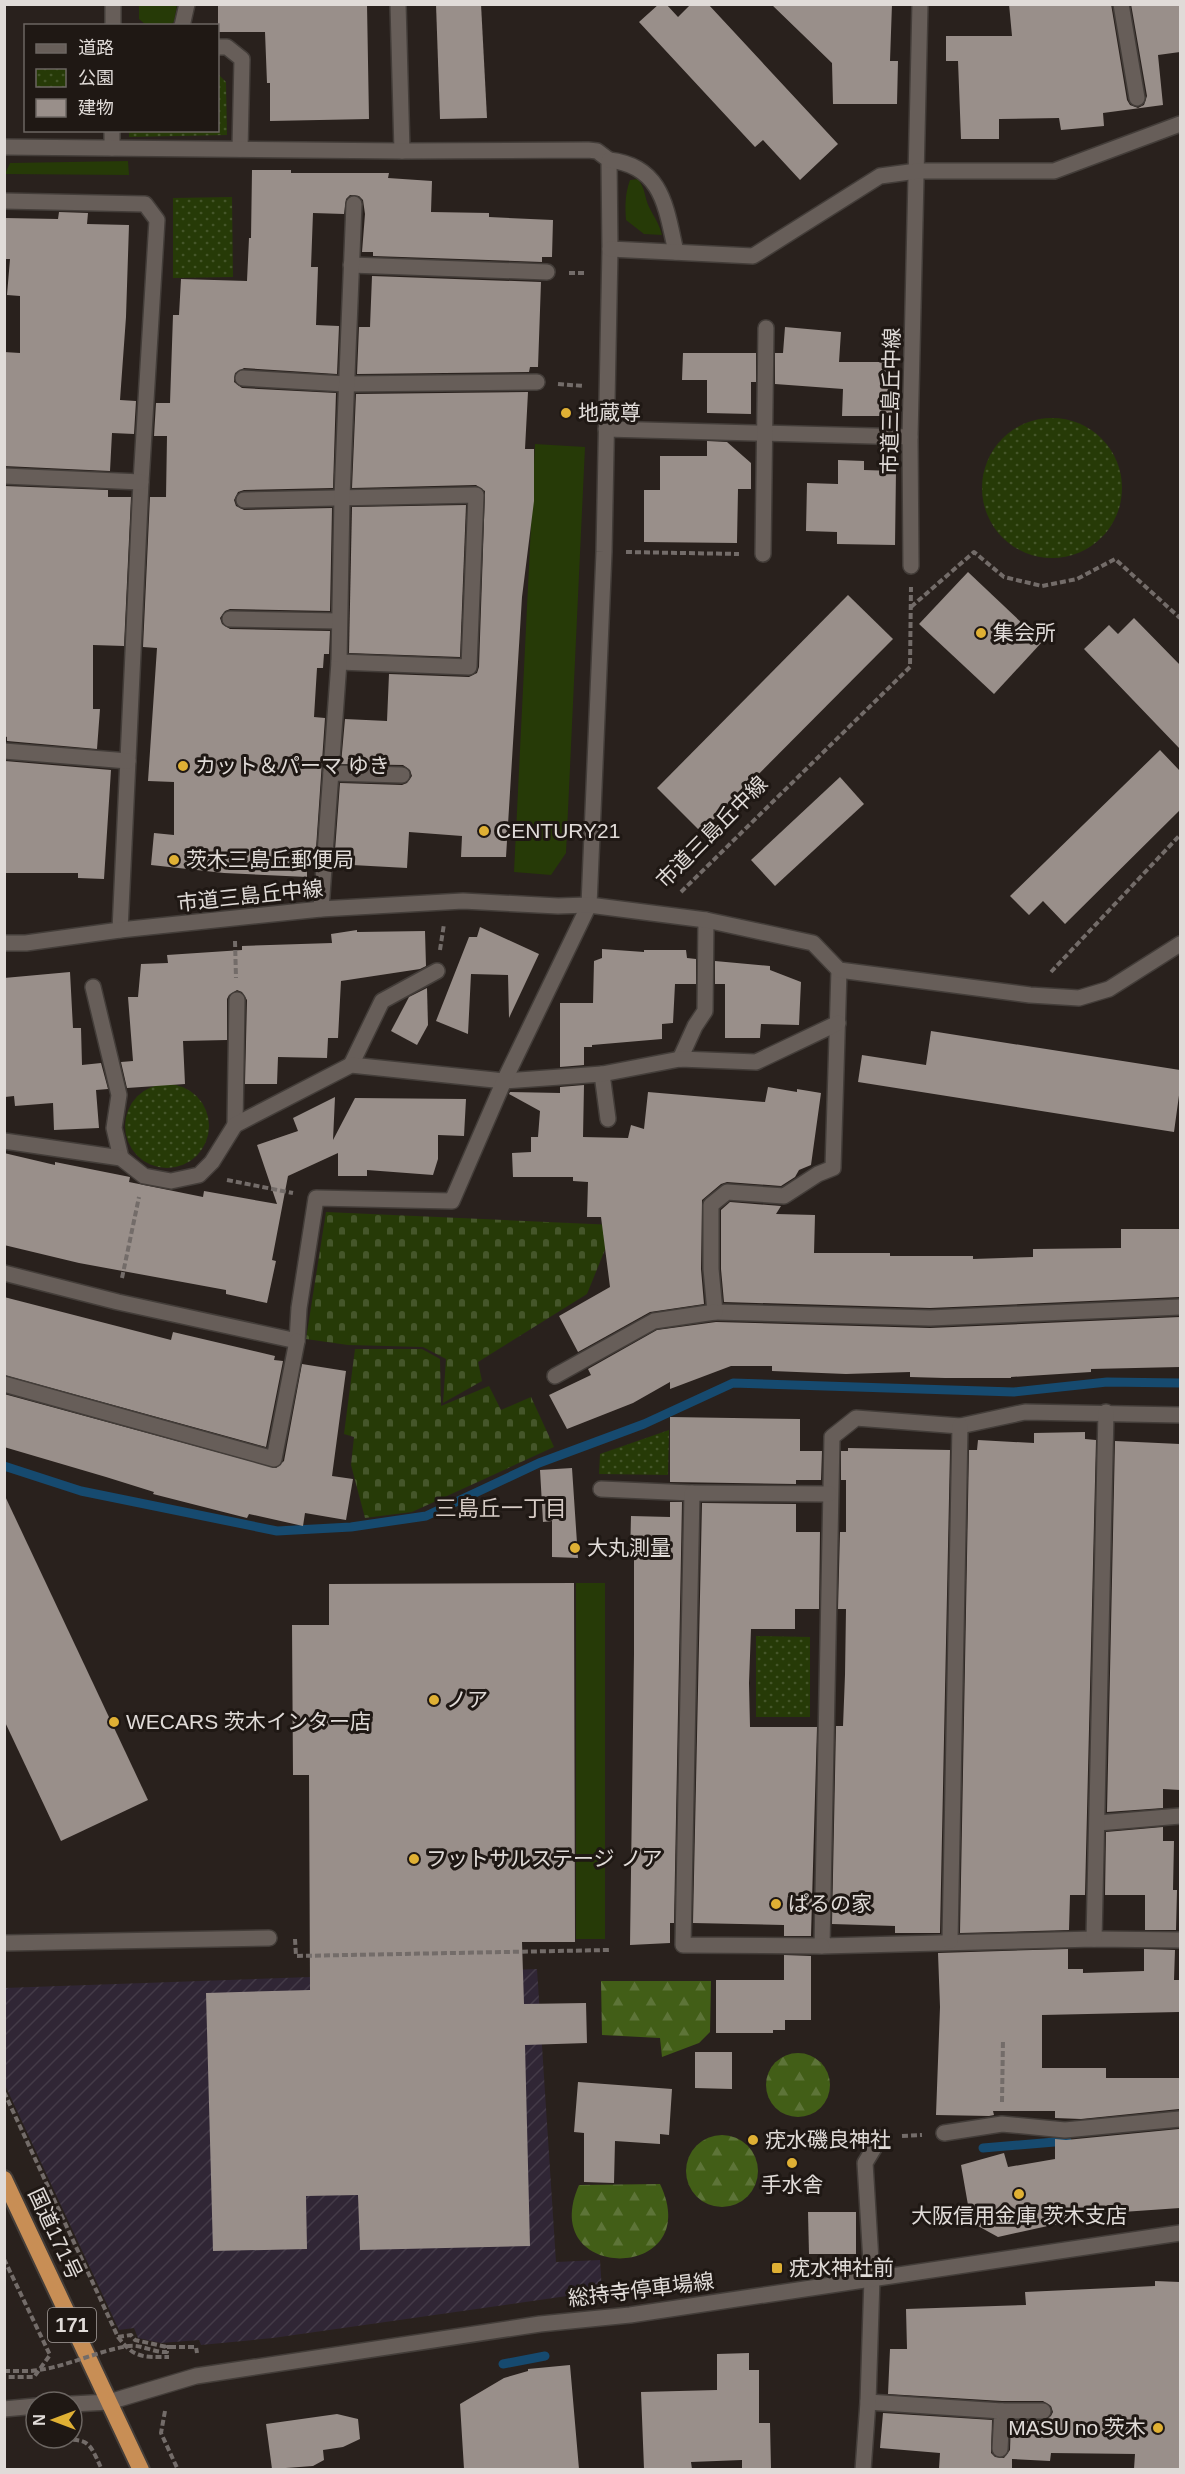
<svg xmlns="http://www.w3.org/2000/svg" width="1185" height="2474" font-family="Arial,'Noto Sans JP',sans-serif">
<defs>
<pattern id="industrial-furrows" width="10" height="10" patternUnits="userSpaceOnUse" patternTransform="scale(1.5)"><rect width="10" height="10" fill="#302635"/><path d="M-1 1l2-2M0 10L10 0M9 11l2-2" fill="none" stroke="#443b48"/></pattern>
<pattern id="forest-firs" width="22" height="20" patternUnits="userSpaceOnUse" patternTransform="scale(1.5)"><rect width="22" height="20" fill="#425e17"/><path d="M5 1l3.5 6h-7zM16 11l3.5 6h-7z" fill="#5d7438"/></pattern>
<pattern id="cemetery-stones" width="16" height="16" patternUnits="userSpaceOnUse" patternTransform="scale(1.5)"><rect width="16" height="16" fill="#263a07"/><path d="M2 7V4a2 2 0 0 1 4 0v3zM10 15v-3a2 2 0 0 1 4 0v3z" fill="#45562a"/></pattern>
<pattern id="park-dots" width="8" height="8" patternUnits="userSpaceOnUse" patternTransform="scale(1.5)"><rect width="8" height="8" fill="#263a07"/><path d="M2 2h.1M6 6h.1" fill="none" stroke="#45562a" stroke-width="1.8" stroke-linecap="round"/></pattern>
</defs>
<rect width="100%" height="100%" fill="#29211d"/>
<!-- industrial -->
<path fill="url(#industrial-furrows)" d="M537 1969 556 2262 600 2260 602 2291 273 2338 201 2345 199 2340 161 2343 138 2338 134 2328 119 2330 5 2085 4 1988Z"/>
<!-- grass -->
<g fill="#263a07">
<path d="M139 5H177L174 22 170 25H146L139 19Z"/>
<path d="M128 161 129 175 5 174 10 163Z"/>
<path d="M638 179C646 190 644 196 649 207 654 217 659 223 662 235L644 234 626 220C625 205 625 194 630 180Z"/>
<path d="M535 444 585 447 566 853 551 875 514 872Z"/>
<rect x="576" y="1583" width="29" height="356"/>
</g>
<!-- forest -->
<g fill="url(#forest-firs)">
<path d="M601 1981H711L710 2032 699 2043 662 2057 660 2038 602 2035Z"/>
<circle cx="798" cy="2085" r="32"/>
<circle cx="722" cy="2171" r="36"/>
<path d="M660 2184C707 2282 535 2284 579 2185Z"/>
</g>
<!-- cemetery -->
<g fill="url(#cemetery-stones)">
<path d="M326 1212 615 1225 587 1294 478 1362 482 1381 443 1403 446 1359 423 1347 348 1345 306 1339Z"/>
<path d="M355 1349H422L440 1359 441 1406 489 1386 501 1410 531 1397 554 1447 412 1512 365 1518 351 1465 354 1437 344 1434Z"/>
</g>
<!-- park -->
<g fill="url(#park-dots)">
<path d="M218 74 226 82 227 135 129 137V131L218 130Z"/>
<path d="M232 197 233 277 173 278V198Z"/>
<circle cx="1052" cy="488" r="70"/>
<circle cx="167" cy="1126" r="42"/>
<path d="M669 1430 668 1475 599 1474 600 1454Z"/>
<path d="M756 1636 810 1637V1717H756Z"/>
</g>
<g fill="none" stroke-linecap="round" stroke-linejoin="round">
<!-- stream -->
<g stroke="#164a6f" stroke-width="9">
<path d="M4 1466 81 1491 277 1531 351 1527 426 1516 539 1463 644 1424 733 1383 1014 1392 1107 1382 1180 1383"/>
<path d="M983 2148 1067 2141"/>
<path d="M503 2364 545 2356"/>
</g>
</g>
<!-- building -->
<g fill="#998f8a">
<path d="M218 4H367L369 119 270 121V83H267L265 32H218Z"/>
<path d="M436 4H481L487 118 440 119Z"/>
<path d="M659 4H666L678 17 691 4H708L838 144 800 180 763 140 755 147 639 22Z"/>
<path d="M771 4H892L890 61H898L897 104H833L832 63Z"/>
<path d="M1009 4H1111L1127 100 1130 105 1138 108 1144 105 1147 96 1131 4H1180V52L1158 55 1163 105 1103 113 1104 126 1061 130 1059 118 999 119V139H961L958 61H946V36H1012Z"/>
<path d="M252 170H291V173H389L388 178 432 181 431 212 489 213V217L553 220 552 257H542V262L373 256V252H362L365 214 363 200 359 196 350 195 346 199 344 214 313 213 311 267H318L316 325 339 326 337 374 244 368 235 373 234 382 242 388 336 393 333 488 244 490 238 492 234 500 236 506 244 510 332 508 330 611 230 609 225 611 220 618 222 624 230 629 330 631 329 654H324L323 668H317L314 717 325 718 315 863 307 862V877L224 873 151 865 154 833 174 835V782L148 781 157 648 143 647 150 497H166L167 436H154L156 403H170L173 315H179L181 279 247 281 249 238H251Z"/>
<path d="M59 212 88 213 87 224 129 225 126 317 120 400 136 401 134 434 112 433 110 471 4 466V352L20 353V296L7 295 10 259H4V218L58 219Z"/>
<path d="M372 276 541 282 538 367H530L529 372 357 374 359 327H370Z"/>
<path d="M785 327 841 332 839 362H892V416H842L843 389 775 384V353H783Z"/>
<path d="M683 353H756V382H751V414L707 413V380H682Z"/>
<path d="M528 392 525 449H534V501L522 597 506 857H461L462 836 409 832 407 868 334 864 340 783 402 785 407 783 412 776 410 770 403 765 341 764 345 719 387 721 389 674 469 677 477 673 479 667 485 491 476 485 352 488 356 394Z"/>
<path d="M707 441 727 442 751 463V489H738L737 543 644 542V490H660V456H707Z"/>
<path d="M838 460 864 461V470L896 471 895 545 837 544V532L806 531 807 483 838 484Z"/>
<path d="M4 486 108 490V497H131L124 646 93 645V709H100L97 749 7 741V737L4 736Z"/>
<path d="M466 505 460 657 349 653 352 507Z"/>
<path d="M968 572 1042 642 994 694 919 624Z"/>
<path d="M848 595 893 639 701 832 657 788Z"/>
<path d="M1134 618 1180 665V749L1084 649 1109 625 1118 634Z"/>
<path d="M1160 750 1180 771V810L1065 924 1043 901 1029 915 1010 896Z"/>
<path d="M5 761 111 770 104 879 78 878V873H4Z"/>
<path d="M840 777 864 804 775 886 751 860Z"/>
<path d="M480 927 539 954 509 1018 508 975 471 974 468 1034 436 1021 469 937H477Z"/>
<path d="M357 930V932L425 931 426 966 420 969 341 981 338 1038H328L327 1058 278 1057 277 1084H245L247 1000 242 992 237 990 229 995 227 999V1040L183 1041 185 1084 127 1088 121 1062 133 1061 128 997H138L141 964 168 963 167 955 242 950V946L332 943 331 934Z"/>
<path d="M602 949 644 952V950H686L687 958 696 959V984H675L673 1023 662 1024V1039L592 1045V1047H584V1065L560 1067V1003H593L594 961 602 958Z"/>
<path d="M715 961 770 966V970L801 982 799 1025 761 1024 760 1038H725V984H715Z"/>
<path d="M70 972 73 1028H81L82 1065 101 1063 108 1089 96 1090 99 1128 54 1130 53 1103 15 1106 14 1096 5 1097 4 978Z"/>
<path d="M427 988 428 1025 417 1045 391 1031 409 997Z"/>
<path d="M931 1031 1180 1070V1088L1174 1132 858 1082 862 1055 926 1065Z"/>
<path d="M584 1085 583 1137 628 1138 631 1125 644 1129 648 1092 765 1102 768 1087 797 1092V1089L821 1093 811 1165 799 1170 795 1177 781 1186 727 1182 721 1184 702 1200 701 1269 704 1304 650 1312 578 1352 559 1316 610 1287 601 1217H587L588 1182 573 1181V1177H513L512 1153 531 1152V1137H538L540 1111 509 1094 510 1092 560 1093V1087Z"/>
<path d="M335 1097 333 1140 355 1098 466 1099 464 1136 438 1135V1159L433 1175 367 1170V1176H338V1153L288 1176 272 1260 276 1261 267 1303 226 1294V1290L79 1263 4 1245V1153L55 1165V1162L130 1177 129 1182 203 1197 204 1191 277 1204 257 1145 298 1131 293 1118Z"/>
<path d="M730 1202 781 1206 776 1214 815 1215 814 1253H890V1256H973V1259L1033 1257V1249L1121 1248V1229H1180V1297L930 1308 724 1302 721 1269V1210Z"/>
<path d="M4 1297 171 1340 173 1332 275 1356 274 1360 283 1361 266 1447 4 1375Z"/>
<path d="M1180 1317V1367L1091 1369V1372L1011 1377V1378H945L910 1377V1372L846 1374 772 1371V1366H731L670 1389V1382L633 1403 567 1429 549 1395 591 1375 588 1369 657 1330 716 1322 930 1328Z"/>
<path d="M302 1364 346 1371 332 1476 353 1479 346 1520 305 1513 303 1526 249 1514 247 1518 153 1494 154 1492 106 1477 4 1447V1394L276 1468 284 1461Z"/>
<path d="M670 1417 800 1419V1451H822L821 1480H796V1484L670 1482Z"/>
<path d="M1085 1432V1439L1096 1440 1085 1895H1070L1069 1930 960 1933 969 1450H977L978 1440 1034 1443V1433Z"/>
<path d="M1115 1441 1180 1444V1790L1163 1789V1808L1107 1812Z"/>
<path d="M848 1448 950 1450 940 1933H895V1926L832 1924 836 1726H843L845 1675 846 1609H838L840 1532H846V1480H841V1451H848Z"/>
<path d="M572 1468 578 1558 552 1557V1521L543 1522 540 1470Z"/>
<path d="M4 1494 148 1800 61 1841 4 1720Z"/>
<path d="M670 1502H682L674 1923H670V1943L630 1945 634 1654V1558H630L631 1516 670 1517Z"/>
<path d="M702 1503 796 1504V1532H820L819 1609H795V1629H751L749 1683 750 1727H817L811 1936H784V1925L693 1923Z"/>
<path d="M574 1583 575 1942H522L524 2004 586 2003 587 2043 525 2045 530 2246 360 2250 358 2195 306 2196 307 2249 213 2251 206 1993 310 1990 309 1775H293L292 1625H329V1584Z"/>
<path d="M1163 1827V1841H1174L1173 1890H1177L1176 1930H1145V1895H1105L1106 1832Z"/>
<path d="M1068 1949V1969H1083V1973L1144 1971V1949L1175 1950 1174 1980H1179V2012L1042 2015V2068H1106V2078H1180L1179 2109 1081 2119 1055 2118V2111H993L994 2115 989 2116 936 2115 940 2007 938 1953Z"/>
<path d="M784 1955 811 1956V2020H785V2030H773V2033H716V1980H784Z"/>
<path d="M695 2052H732V2089L695 2088Z"/>
<path d="M578 2082 672 2089 669 2135 660 2134V2144L615 2141 614 2183 584 2182V2133L574 2132Z"/>
<path d="M1179 2129 1180 2208 1065 2216 1066 2222 998 2237 978 2226 968 2205 961 2165 1004 2153 1008 2167 1055 2159V2139L1066 2140Z"/>
<path d="M808 2212H856V2254H809Z"/>
<path d="M1155 2281 1180 2282V2469H1134L1135 2454 1051 2453 1050 2461 1012 2459V2469H939L940 2453 880 2448 883 2413 992 2420 991 2453 995 2457 1004 2458 1010 2450 1011 2421H1044L1051 2416 1053 2412 1051 2406 1043 2401H1002L888 2394 890 2349H907L906 2309 1026 2305 1025 2292 1155 2286Z"/>
<path d="M749 2353V2370H759V2423H770L771 2469H742V2460L691 2462 692 2469H644L641 2392 717 2390V2354Z"/>
<path d="M570 2365 579 2469H464L460 2404 504 2378 528 2371V2369Z"/>
<path d="M337 2414 358 2419 360 2439 343 2447 323 2450 324 2460 313 2466 272 2469 266 2424Z"/>
</g>
<g fill="none" stroke-linecap="round" stroke-linejoin="round">
<defs>
<path id="service" d="M872 2278 865 2163 880 2138"/>
<g id="minor">
<path d="M113 4V26"/>
<path d="M398 4 402 151"/>
<path d="M1121 4 1137 98"/>
<path d="M182 26 187 4"/>
<path d="M218 47H227L242 59 240 149"/>
<path d="M112 148V130"/>
<path d="M4 201 145 204 157 220 141 482 120 930"/>
<path d="M351 265 547 272"/>
<path d="M243 378 346 384 537 382"/>
<path d="M606 429 910 437"/>
<path d="M4 476 141 482"/>
<path d="M244 500 476 495 469 667 339 662"/>
<path d="M763 554 766 328"/>
<path d="M911 566 910 437 920 4"/>
<path d="M230 619 339 621"/>
<path d="M4 751 128 761"/>
<path d="M331 773 402 775"/>
<path d="M321 909 339 662 342 497 354 204"/>
<path d="M839 970 833 1168 818 1174 784 1196 727 1192 711 1205V1269L715 1312 930 1318 1180 1307"/>
<path d="M93 987 119 1095 114 1128 121 1158"/>
<path d="M680 1059 695 1026 705 1011 706 920"/>
<path d="M351 1065 382 1001 437 971"/>
<path d="M602 1074 608 1119"/>
<path d="M235 1125 237 1000"/>
<path d="M4 1141 121 1158 144 1176 171 1181 199 1175 212 1162 235 1125 351 1065 504 1081 602 1074 680 1059 756 1062 838 1023"/>
<path d="M4 1273 118 1302 297 1341 299 1308 316 1198 452 1201 504 1081 589 905"/>
<path d="M555 1376 654 1321 715 1312"/>
<path d="M4 1384 274 1459 297 1341"/>
<path d="M1180 1415 1025 1412 960 1426 856 1418 832 1437 822 1946 1094 1939 1180 1940"/>
<path d="M601 1489 692 1493"/>
<path d="M1098 1823 1180 1816"/>
<path d="M1094 1939 1106 1412"/>
<path d="M950 1941 960 1426"/>
<path d="M4 1943 269 1938"/>
<path d="M822 1946 683 1945 692 1493 829 1494"/>
<path d="M944 2133 1002 2124 1065 2130 1180 2119"/>
<path d="M868 2402 1002 2411 1000 2449"/>
<path d="M1002 2411H1043"/>
<path d="M863 2470 868 2402 872 2278"/>
</g>
<g id="tertiary">
<path d="M4 147 402 151 588 150 597 151 609 160 610 249 604 552 589 905"/>
<path d="M609 160C663 166 666 208 676 252"/>
<path d="M610 249 753 256 880 176 917 171H1054L1180 124"/>
<path d="M4 943H26L120 930 321 909 463 901 558 906 589 905 706 920 813 943 839 970 1030 995 1079 998 1109 989 1180 944"/>
<path d="M72 2404 109 2402"/>
<path d="M4 2409 36 2406"/>
</g>
<path id="secondary" d="M109 2402 196 2376 540 2324 630 2315 1180 2233"/>
<path id="trunk" d="M4 2179 141 2470"/>
</defs>
<!-- service casing -->
<use href="#service" stroke="#433d39" stroke-width="18"/>
<!-- minor casing -->
<use href="#minor" stroke="#433d39" stroke-width="18"/>
<!-- tertiary casing -->
<use href="#tertiary" stroke="#433d39" stroke-width="18"/>
<!-- secondary casing -->
<use href="#secondary" stroke="#433d39" stroke-width="18"/>
<!-- trunk casing -->
<use href="#trunk" stroke="#433d39" stroke-width="20"/>
<!-- path -->
<g stroke="#736c69" stroke-width="4" stroke-dasharray="6 3" stroke-linecap="butt">
<path d="M569 273H585"/>
<path d="M558 384 584 386"/>
<path d="M626 552 739 554"/>
<path d="M911 607 974 552 1004 577 1042 586 1077 579 1115 559 1180 618"/>
<path d="M681 892 910 667 911 587"/>
<path d="M235 941 236 978"/>
<path d="M440 950 444 924"/>
<path d="M1051 972 1180 835"/>
<path d="M227 1180 293 1193"/>
<path d="M122 1278 139 1197"/>
<path d="M295 1939 296 1956 609 1950"/>
<path d="M4 2092 118 2337C135 2359 143 2357 169 2357"/>
<path d="M1002 2102 1003 2039"/>
<path d="M902 2136 922 2135"/>
<path d="M4 2259 50 2355 34 2377H4"/>
<path d="M118 2337 131 2335 135 2340 167 2347"/>
<path d="M170 2347H196L197 2353"/>
<path d="M4 2371H31"/>
<path d="M165 2411 161 2433 178 2470"/>
<path d="M55 2440C89 2439 88 2439 102 2470"/>
</g>
<!-- service -->
<use href="#service" stroke="#675e59" stroke-width="15"/>
<!-- minor -->
<use href="#minor" stroke="#675e59" stroke-width="15"/>
<!-- tertiary -->
<use href="#tertiary" stroke="#675e59" stroke-width="15"/>
<!-- secondary -->
<use href="#secondary" stroke="#675e59" stroke-width="15"/>
<!-- trunk -->
<use href="#trunk" stroke="#c88e55" stroke-width="16"/>
<!-- path-bridge -->
<path stroke="#736c69" stroke-width="4" stroke-dasharray="6 3" stroke-linecap="butt" d="M31 2371C65 2368 96 2351 129 2346 141 2344 154 2353 167 2352V2347H170"/>
</g>
<!-- markers -->
<g fill="#dfb034" stroke="#1f1814" stroke-width="2">
<circle cx="566" cy="413" r="6"/>
<circle cx="981" cy="633" r="6"/>
<circle cx="183" cy="766" r="6"/>
<circle cx="484" cy="831" r="6"/>
<circle cx="174" cy="860" r="6"/>
<circle cx="575" cy="1548" r="6"/>
<circle cx="434" cy="1700" r="6"/>
<circle cx="114" cy="1722" r="6"/>
<circle cx="414" cy="1859" r="6"/>
<circle cx="776" cy="1904" r="6"/>
<circle cx="753" cy="2140" r="6"/>
<circle cx="792" cy="2163" r="6"/>
<circle cx="1019" cy="2194" r="6"/>
<rect x="771" y="2262" width="12" height="12" rx="3"/>
<circle cx="1158" cy="2428" r="6"/>
</g>
<g text-anchor="middle" stroke-width="6" stroke-linejoin="round" paint-order="stroke">
<!-- shield labels -->
<rect fill="#1f1814" stroke="#a6a09d" stroke-width="1.5" x="48" y="2308" width="48" height="34" rx="4.5"/>
<g font-size="20" font-weight="bold" fill="#e0dbd8">
<text x="72" y="2332">171</text>
</g>
<!-- street labels -->
<g font-size="21" fill="#e0dbd8" stroke="#1f1814">
<text transform="translate(891 401) rotate(-89)" y="7">市道三島丘中線</text>
<text transform="translate(712 832) rotate(-45)" y="7">市道三島丘中線</text>
<text transform="translate(250 896) rotate(-6)" y="7">市道三島丘中線</text>
<text transform="translate(55 2234) rotate(65)" y="7">国道171号</text>
<text transform="translate(641 2290) rotate(-7)" y="7">総持寺停車場線</text>
</g>
<!-- poi labels -->
<g font-size="21" fill="#e0dbd8" stroke="#1f1814" text-anchor="start">
<text x="578" y="420">地蔵尊</text>
<text x="993" y="640">集会所</text>
<text x="195" y="773">カット＆パーマ ゆき</text>
<text x="496" y="838">CENTURY21</text>
<text x="186" y="867">茨木三島丘郵便局</text>
<text x="587" y="1555">大丸測量</text>
<text x="446" y="1707">ノア</text>
<text x="126" y="1729">WECARS 茨木インター店</text>
<text x="426" y="1866">フットサルステージ ノア</text>
<text x="788" y="1911">ぱるの家</text>
<text x="765" y="2147">疣水磯良神社</text>
<text x="792" y="2192" text-anchor="middle">手水舎</text>
<text x="1019" y="2223" text-anchor="middle">大阪信用金庫 茨木支店</text>
<text x="789" y="2275">疣水神社前</text>
<text x="1146" y="2435" text-anchor="end">MASU no 茨木</text>
</g>
<!-- neighbourhood labels -->
<g font-size="22" fill="#d6cbc5" stroke="#1f1814">
<text x="501" y="1516">三島丘一丁目</text>
</g>
</g>
<!-- border -->
<rect width="1185" height="2474" fill="none" stroke="#e0dbd8" stroke-width="12"/>
<!-- legend -->
<rect x="24" y="24" width="195" height="108" fill="#1f1814" stroke="#6c6662" stroke-width="1.5"/>
<rect x="36" y="44" width="30" height="9" fill="#675e59" stroke="#6c6662" stroke-width="1.5"/>
<text x="78" y="54" font-size="18" fill="#e0dbd8">道路</text>
<rect x="36" y="69" width="30" height="18" fill="url(#park-dots)" stroke="#6c6662" stroke-width="1.5"/>
<text x="78" y="84" font-size="18" fill="#e0dbd8">公園</text>
<rect x="36" y="99" width="30" height="18" fill="#998f8a" stroke="#6c6662" stroke-width="1.5"/>
<text x="78" y="114" font-size="18" fill="#e0dbd8">建物</text>
<!-- north arrow -->
<g transform="translate(54 2420) rotate(270)"><circle r="28" fill="#1f1814" stroke="#6c6662" stroke-width="1.5"/>
<path d="M0-4.5L10 22L0 15L-10 22Z" fill="#dfb034"/>
<text y="-9" font-size="16" font-weight="bold" text-anchor="middle" fill="#e0dbd8">N</text>
</g>
</svg>
